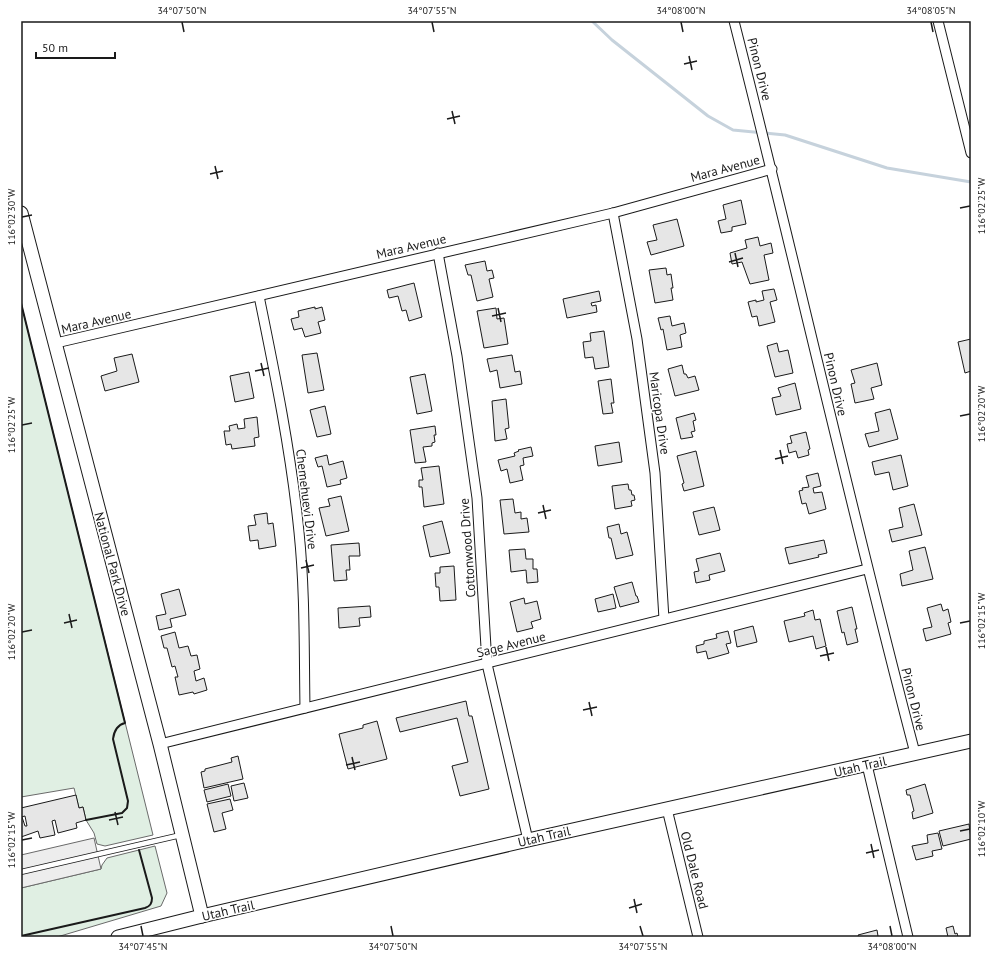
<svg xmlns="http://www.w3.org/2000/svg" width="992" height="958" font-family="'PT Sans',sans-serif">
<rect width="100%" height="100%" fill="#fff"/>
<!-- green -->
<g fill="#e0efe3" stroke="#6a6a6a">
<path d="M21 303 153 835 105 846 97 844 94 833 86 820 83 807 79 808 74 788 21 797Z"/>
<path d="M155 846 167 893 161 906 57 937H21V888L101 869 102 865 107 858Z"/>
</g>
<!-- parking -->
<path fill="#ededed" stroke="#6a6a6a" d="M94 838 101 869 21 888V855Z"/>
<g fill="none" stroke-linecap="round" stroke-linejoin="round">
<!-- stream -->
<path stroke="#c6d2dc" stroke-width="3" d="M592 21 612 40 708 116 733 130 785 135 887 168 971 182"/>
</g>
<!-- building -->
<g fill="#e6e6e6" stroke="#1a1a1a">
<path d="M741 200 746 224 732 227V231L721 233 718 221 726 219 723 205Z"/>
<path d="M677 219 684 246 651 255 647 242 657 240 653 225Z"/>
<path d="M758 237 760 246 771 243 773 253 764 255 769 280 750 284 742 262 732 264 730 253 747 248 745 240Z"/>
<path d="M485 261 487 271 492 270 494 278 489 279 493 297 477 301 471 275H468L465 265Z"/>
<path d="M666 268 667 275 671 274 673 288H671L673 300 655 303 649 270Z"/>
<path d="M414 283 422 317 409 321 406 310 402 311 398 296 389 298 387 290Z"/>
<path d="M774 289 777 300 770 302 775 322 759 326 757 316 752 317 748 302 756 300V302L764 300 762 291Z"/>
<path d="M599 291 601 301 591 303 592 306 596 305 597 312 567 318 563 299Z"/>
<path d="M315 307V309L322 307 325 320 318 322 321 333 305 337 302 328 294 330 291 319 299 317 298 311Z"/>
<path d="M496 308 497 319 504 318 508 344 484 348 477 311Z"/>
<path d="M670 316 672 326 684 323 686 333 680 335 682 347 667 350 663 329 661 330 658 318Z"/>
<path d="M604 331 609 367 595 369 593 357 585 358 583 342 591 341 590 333Z"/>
<path d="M971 339V371L965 373 958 342Z"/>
<path d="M777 343 779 352 788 350 793 373 775 377 767 346Z"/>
<path d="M317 353 324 390 308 393 302 355Z"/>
<path d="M132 354 139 382 105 391 101 376 117 371 114 358Z"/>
<path d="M512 355 515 372 520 371 522 384 500 388 497 370 490 372 487 359Z"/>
<path d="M877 363 882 385 871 388 874 399 855 403 851 384 855 383 851 370Z"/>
<path d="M682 365 684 374H686L688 378 695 376 699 390 675 396 668 369Z"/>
<path d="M249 372 254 398 235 402 230 376Z"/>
<path d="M425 374 432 411 417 414 410 377Z"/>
<path d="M611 379 614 403H611L613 413 603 414 598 381Z"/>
<path d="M795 383 801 409 776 415 772 398 781 396 778 388Z"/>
<path d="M506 399 509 428 505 429 507 439 495 441 492 401Z"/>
<path d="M325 406 331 434 317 437 310 410Z"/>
<path d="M890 409 898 439 869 447 865 434 879 431 875 413Z"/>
<path d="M694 413 696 420 693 421 695 431 691 432 693 437 681 439 676 418Z"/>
<path d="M257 417 259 437 254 438 255 446 232 449 231 444 226 445 224 431H230L229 426 237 424 238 429 245 428 244 419Z"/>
<path d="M435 426 436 435H434L435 442 432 443V446L423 447 426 462 415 463 410 430Z"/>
<path d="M806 432 810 449 808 450 809 455 798 458 796 451 789 453 787 444 792 443 790 436Z"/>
<path d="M619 442 622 462 598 466 595 446Z"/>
<path d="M531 447 533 456 523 458 524 465 520 466 523 480 510 483 507 469 501 471 498 460 515 456 514 453 519 451 518 450Z"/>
<path d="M696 451 704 486 684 491 682 484 684 483 677 456Z"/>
<path d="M327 455 329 465 343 461 347 478 340 480 341 484 327 487 322 466 318 467 315 458Z"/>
<path d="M901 455 908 486 893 490 889 472 875 475 872 462Z"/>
<path d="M439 466 444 504 424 507 422 487H419V480H423L421 468Z"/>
<path d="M818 473 821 486 813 488 814 493 822 492 826 509 809 514 806 503 802 504 799 491 803 490 802 488 809 487 806 476Z"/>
<path d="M628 484 629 490H631L632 495H634L635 500 631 501 632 506 615 509 612 486Z"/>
<path d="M341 496 349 531 326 536 319 508 330 506 328 499Z"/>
<path d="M513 499 515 513 521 512V519L527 518 529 532 504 534 500 500Z"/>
<path d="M914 504 922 535 892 542 889 530 903 527 899 508Z"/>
<path d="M714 507 720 530 699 535 693 512Z"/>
<path d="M267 513 268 524 273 523 276 546 259 549 258 540 250 541 248 526 256 525 254 515Z"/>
<path d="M442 521 450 553 430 557 423 526Z"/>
<path d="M619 524 621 534 627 532 633 555 616 559 611 538H609L607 527Z"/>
<path d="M824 540 827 553 818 555 819 557 789 564 785 548Z"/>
<path d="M359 543 360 556H349L350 570H346L347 580 334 581 331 545Z"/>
<path d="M925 547 933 579 902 586 900 574 913 570 909 551Z"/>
<path d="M525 549 526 559H533V569H537L538 582 527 583 526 570 511 572 509 550Z"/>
<path d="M720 553 725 571 709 575 710 580 696 583 694 572 699 571 696 559Z"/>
<path d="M454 566 456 600 440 601 439 587H436L435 573H440V567Z"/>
<path d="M632 582 636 596H637L639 602 620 607 614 587Z"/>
<path d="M179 589 186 615 170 619 172 627 159 630 156 616 166 614 161 594Z"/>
<path d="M613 594 616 608 598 612 595 599Z"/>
<path d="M524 598 525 604 537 601 541 619 531 622 533 628 517 632 510 602Z"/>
<path d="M941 604 943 611 948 609 951 622 948 623 951 634 926 641 923 629 932 627 927 608Z"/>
<path d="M370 606 371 617 359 618 360 626 339 628 338 608Z"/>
<path d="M852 607 857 629H855L858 642 847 645 844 632 842 633 837 611Z"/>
<path d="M813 610 815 620 820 619 826 646 816 649 813 636 789 642 784 621 805 616 804 613Z"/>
<path d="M753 626 757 642 737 647 734 631Z"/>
<path d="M728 631 731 643 726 644 729 653 708 659 706 651 697 653 696 646 704 644V641L717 638 716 634Z"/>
<path d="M175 632 179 648 188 646 191 656 197 655 200 669 194 671 196 681 204 678 207 690 194 694 193 692 179 695 175 677H178L175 666 172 667 167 648H164L161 636Z"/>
<path d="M466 701 469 716H472L489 789 460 796 452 766 468 762 457 718 400 732 396 718Z"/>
<path d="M377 721 387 759 348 769 339 734 363 728V725Z"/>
<path d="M238 756 243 779 204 788 201 772 205 771V769L232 762 231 758Z"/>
<path d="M244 783 248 798 234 801 231 786Z"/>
<path d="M228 784 231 796 207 802 204 790Z"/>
<path d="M925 784 933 813 913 819 912 812 914 811 910 795H907L906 790Z"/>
<path d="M76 795 79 808 83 807 86 820 76 823 77 828 58 833 55 820 52 821 55 835 40 838 38 831 21 837V818L22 817 25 826H27L25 816 21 817V808Z"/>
<path d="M230 799 233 810 222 813 226 829 214 832 207 804Z"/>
<path d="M969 824 971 839 943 846 939 831Z"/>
<path d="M938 833 942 849 932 851 933 856 916 860 912 846 928 843 927 835Z"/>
<path d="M953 926 955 934 957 933 958 937H948L946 928Z"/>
<path d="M877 930 878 936 876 937H859L858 935Z"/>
</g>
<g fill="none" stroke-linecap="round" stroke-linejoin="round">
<defs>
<path id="lane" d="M21 872 181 835"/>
<g id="street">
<path d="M734 21C796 265 851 510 915 753"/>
<path d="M938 21 971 153"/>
<path d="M613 213 637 339 655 473 664 619"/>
<path d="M438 253 457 356 477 498 487 664 528 840"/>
<path d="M259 296C275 374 291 452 299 532 305 590 304 649 305 708"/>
<path d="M56 343 613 213 772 169"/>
<path d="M160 744 867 569"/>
<path d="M867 765 908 937"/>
<path d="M667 809 698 937"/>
</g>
<g id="secondary">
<path d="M21 213 160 744 202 916"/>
<path d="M118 937 202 916 528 840 971 741"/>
</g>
</defs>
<!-- lane casing -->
<use href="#lane" stroke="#1a1a1a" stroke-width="6"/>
<!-- street casing -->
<use href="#street" stroke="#1a1a1a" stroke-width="11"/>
<!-- secondary casing -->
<use href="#secondary" stroke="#1a1a1a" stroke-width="15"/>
<!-- lane -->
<use href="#lane" stroke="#fff" stroke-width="4.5"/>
<!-- street -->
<use href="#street" stroke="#fff" stroke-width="9"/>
<!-- secondary -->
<use href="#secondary" stroke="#fff" stroke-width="13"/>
<!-- wall -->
<g stroke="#1a1a1a" stroke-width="2">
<path d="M21 303 125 723C117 725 114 731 113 739L128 801 127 808 122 813 86 820"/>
<path d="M21 936 145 908C150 906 152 904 152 898L139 850"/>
</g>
</g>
<!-- ticks -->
<path fill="none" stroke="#1a1a1a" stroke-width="1.5" d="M182 22 184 32M432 22 434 32M681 22 683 32M931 22 933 32M689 56 692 70M684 64 697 61M452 111 455 124M447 119 460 116M215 166 218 179M210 174 223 171M960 208 970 206M22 217 32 215M735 253 738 267M729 262 743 258M498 308 501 322M492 316 506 313M261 363 264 376M255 371 269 368M960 416 970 414M22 425 32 423M780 450 783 464M775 459 788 456M543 505 546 519M538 513 551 510M306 560 309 573M301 568 314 565M69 614 72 628M64 623 77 620M960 623 970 621M22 632 32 630M826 647 829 661M820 656 834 653M589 702 592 716M583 710 597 707M352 757 355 770M346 765 360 762M115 812 118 825M109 820 123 817M960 831 970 829M22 840 32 838M871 844 874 858M866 853 879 850M634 899 637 913M629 908 642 904M141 926 143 936M391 926 393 936M640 926 643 936M890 926 892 936"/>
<g text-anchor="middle" stroke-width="3" stroke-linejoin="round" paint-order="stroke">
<!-- street labels -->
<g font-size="13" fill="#1a1a1a" stroke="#fff">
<text transform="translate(760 69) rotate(76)" y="5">Pinon Drive</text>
<text transform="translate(725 168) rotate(-15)" y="5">Mara Avenue</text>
<text transform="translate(411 246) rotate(-13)" y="5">Mara Avenue</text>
<text transform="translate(96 321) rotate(-13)" y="5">Mara Avenue</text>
<text transform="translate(836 384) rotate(77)" y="5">Pinon Drive</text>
<text transform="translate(660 413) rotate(82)" y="5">Maricopa Drive</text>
<text transform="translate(307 499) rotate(83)" y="5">Chemehuevi Drive</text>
<text transform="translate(467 548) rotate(-94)" y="5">Cottonwood Drive</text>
<text transform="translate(113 564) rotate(75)" y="5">National Park Drive</text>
<text transform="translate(511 644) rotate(-14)" y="5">Sage Avenue</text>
<text transform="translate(914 699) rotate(76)" y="5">Pinon Drive</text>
<text transform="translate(860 766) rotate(-13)" y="5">Utah Trail</text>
<text transform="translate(544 836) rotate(-13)" y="5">Utah Trail</text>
<text transform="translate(695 870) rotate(76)" y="5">Old Dale Road</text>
<text transform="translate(228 910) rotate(-13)" y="5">Utah Trail</text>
</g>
</g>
<!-- border -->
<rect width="992" height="958" fill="none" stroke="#ffffff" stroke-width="44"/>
<!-- scale -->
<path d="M36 52v6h79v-6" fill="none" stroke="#1a1a1a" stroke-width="2"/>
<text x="42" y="52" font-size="12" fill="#1a1a1a" stroke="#ffffff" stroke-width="3" paint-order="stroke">50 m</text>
<rect x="22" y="22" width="948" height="914" fill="none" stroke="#1a1a1a" stroke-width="1.5"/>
<g font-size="10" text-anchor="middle" fill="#1a1a1a">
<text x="182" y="14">34°07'50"N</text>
<text x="432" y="14">34°07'55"N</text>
<text x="681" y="14">34°08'00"N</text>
<text x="931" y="14">34°08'05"N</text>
<text transform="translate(981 206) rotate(-90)" y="4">116°02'25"W</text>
<text transform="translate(11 217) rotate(-90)" y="4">116°02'30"W</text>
<text transform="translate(981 414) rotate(-90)" y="4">116°02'20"W</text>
<text transform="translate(11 425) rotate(-90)" y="4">116°02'25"W</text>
<text transform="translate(981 621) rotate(-90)" y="4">116°02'15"W</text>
<text transform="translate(11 632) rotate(-90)" y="4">116°02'20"W</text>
<text transform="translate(981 829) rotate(-90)" y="4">116°02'10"W</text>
<text transform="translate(11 840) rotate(-90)" y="4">116°02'15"W</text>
<text x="143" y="950">34°07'45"N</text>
<text x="393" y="950">34°07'50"N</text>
<text x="643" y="950">34°07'55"N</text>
<text x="892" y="950">34°08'00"N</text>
</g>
</svg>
